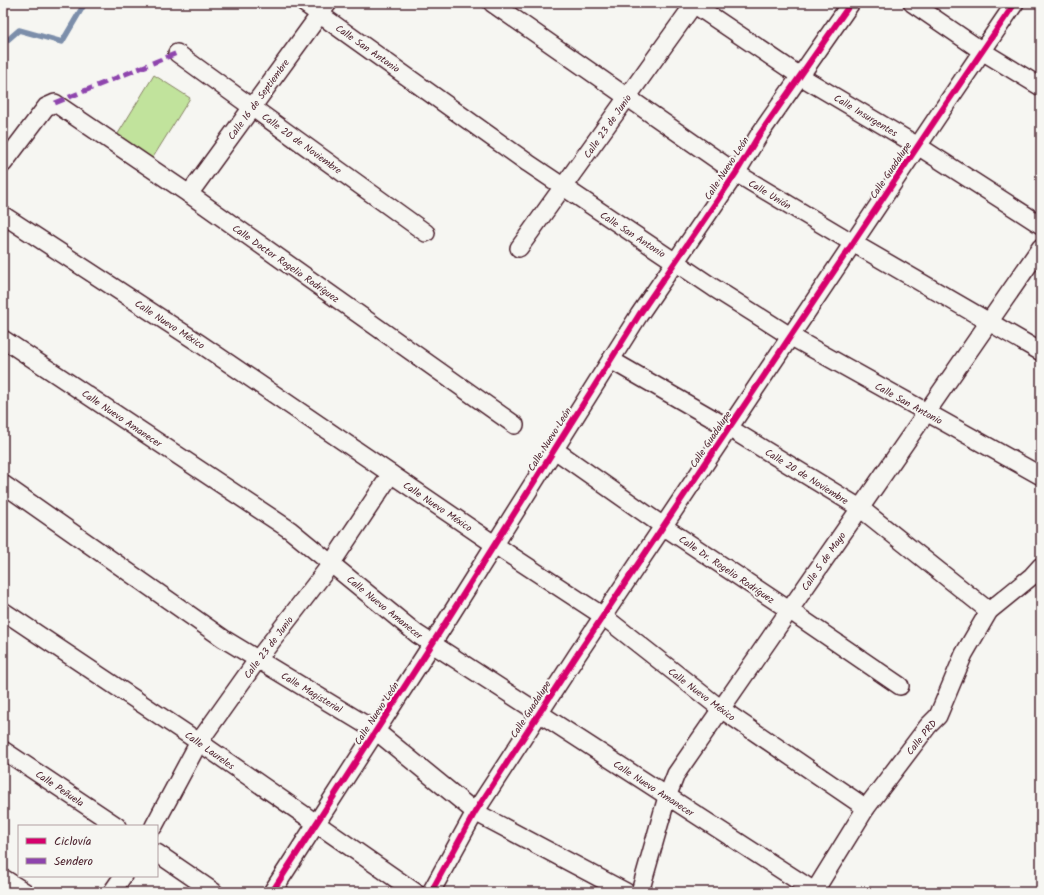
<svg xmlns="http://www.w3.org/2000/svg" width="1044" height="895" font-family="Kalam,sans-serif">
<rect width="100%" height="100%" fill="#f6f6f2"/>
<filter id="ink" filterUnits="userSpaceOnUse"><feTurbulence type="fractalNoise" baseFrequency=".025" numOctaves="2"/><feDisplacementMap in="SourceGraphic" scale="8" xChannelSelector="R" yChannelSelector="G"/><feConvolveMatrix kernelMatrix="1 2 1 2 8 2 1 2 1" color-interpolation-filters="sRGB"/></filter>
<g filter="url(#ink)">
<!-- pitch -->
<path fill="#c1e39c" stroke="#868164" d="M154 75 190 98 152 159 116 137Z"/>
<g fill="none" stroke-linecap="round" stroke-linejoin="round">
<!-- stream -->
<path stroke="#7c8eaa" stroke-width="5.5" d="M3 44 19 30 62 42 85 3"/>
<defs>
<g id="street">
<path d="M304 3 490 136 528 163 714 288 790 336 1041 476"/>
<path d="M492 3 736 173 853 243 1041 352"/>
<path d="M692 3 800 76 918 146 1041 225"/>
<path d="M912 3 982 51 1041 87"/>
<path d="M177 53 426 233"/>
<path d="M3 164 46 107 55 103 189 194 515 425"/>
<path d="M189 194 328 3"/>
<path d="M3 215 199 343 507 553 603 616 721 709 866 808"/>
<path d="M519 248 694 4"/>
<path d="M3 339 290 530 417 634 814 891"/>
<path d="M611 360 729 428 860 508 989 611"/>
<path d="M555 450 663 526 789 610 900 686"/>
<path d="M3 484 224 639 376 731 475 812 626 892"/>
<path d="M3 611 199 742 415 892"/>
<path d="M3 750 117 826"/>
<path d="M154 826 199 742 258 659 331 564 391 474"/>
<path d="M157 853 214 892"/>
<path d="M3 878 25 892"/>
<path d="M112 892 123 876"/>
<path d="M272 892 434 641 639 315 736 173 759 135 851 3"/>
<path d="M431 892 475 812 577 655 938 116 1015 3"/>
<path d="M640 892 667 797 676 774 1041 247"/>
<path d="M814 892 866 808 928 726 938 716 964 654 989 611 1032 576 1041 566"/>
</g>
</defs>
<!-- street casing -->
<use href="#street" stroke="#4a1f2b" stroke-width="20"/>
<!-- street -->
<use href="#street" stroke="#f6f6f2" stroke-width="17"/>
<!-- quiet -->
<path stroke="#8e44ad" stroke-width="5" stroke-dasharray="10 5" stroke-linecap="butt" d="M55 103 177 53"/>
<defs>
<g id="cycleway">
<path d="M272 892 434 641 639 315 736 173 759 135 851 3"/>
<path d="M431 892 475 812 577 655 938 116 1015 3"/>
</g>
</defs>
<!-- cycleway casing -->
<use href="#cycleway" stroke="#f6f6f2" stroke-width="8"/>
<!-- cycleway -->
<use href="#cycleway" stroke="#d6006c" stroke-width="6"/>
</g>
</g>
<g text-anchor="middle" stroke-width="4" stroke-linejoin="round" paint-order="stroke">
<!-- street labels -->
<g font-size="10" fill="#4a1f2b" stroke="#f6f6f2">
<text transform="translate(368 48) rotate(35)" y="4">Calle San Antonio</text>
<text transform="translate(258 99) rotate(-54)" y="4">Calle 16 de Septiembre</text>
<text transform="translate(866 115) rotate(31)" y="4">Calle Insurgentes</text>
<text transform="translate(607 126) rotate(-55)" y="4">Calle 23 de Junio</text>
<text transform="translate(302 143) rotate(36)" y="4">Calle 20 de Noviembre</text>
<text transform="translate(726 168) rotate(-57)" y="4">Calle Nuevo León</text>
<text transform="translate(890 170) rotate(-56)" y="4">Calle Guadalupe</text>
<text transform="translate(770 194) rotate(31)" y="4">Calle Unión</text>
<text transform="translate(633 234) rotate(33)" y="4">Calle San Antonio</text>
<text transform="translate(286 263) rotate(35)" y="4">Calle Doctor Rogelio Rodríguez</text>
<text transform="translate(170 324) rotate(33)" y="4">Calle Nuevo México</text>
<text transform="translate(909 403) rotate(29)" y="4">Calle San Antonio</text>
<text transform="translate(122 418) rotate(34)" y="4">Calle Nuevo Amanecer</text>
<text transform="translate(549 439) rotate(-58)" y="4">Calle Nuevo León</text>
<text transform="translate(710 439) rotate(-56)" y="4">Calle Guadalupe</text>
<text transform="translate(807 476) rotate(32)" y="4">Calle 20 de Noviembre</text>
<text transform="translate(438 506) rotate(34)" y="4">Calle Nuevo México</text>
<text transform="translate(823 561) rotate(-55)" y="4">Calle 5 de Mayo</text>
<text transform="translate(727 569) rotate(34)" y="4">Calle Dr. Rogelio Rodríguez</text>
<text transform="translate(385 607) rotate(39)" y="4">Calle Nuevo Amanecer</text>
<text transform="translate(268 647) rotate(-53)" y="4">Calle 23 de Junio</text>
<text transform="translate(312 692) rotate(31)" y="4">Calle Magisterial</text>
<text transform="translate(702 694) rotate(37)" y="4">Calle Nuevo México</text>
<text transform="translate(530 709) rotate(-57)" y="4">Calle Guadalupe</text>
<text transform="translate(376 713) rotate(-57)" y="4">Calle Nuevo León</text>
<text transform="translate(921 737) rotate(-51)" y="4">Calle PRD</text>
<text transform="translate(210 750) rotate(35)" y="4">Calle Laureles</text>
<text transform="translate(60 788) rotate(34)" y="4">Calle Peñuela</text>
<text transform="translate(654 788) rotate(33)" y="4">Calle Nuevo Amanecer</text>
</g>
</g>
<!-- margin -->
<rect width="1044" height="895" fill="none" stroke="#f6f6f2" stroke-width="16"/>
<rect x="8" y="8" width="1028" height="879" fill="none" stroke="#4a1f2b" stroke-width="1.5" filter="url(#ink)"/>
<!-- legend -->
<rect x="18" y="825" width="140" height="52" fill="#f6f6f2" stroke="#b1a0a2"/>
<rect x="26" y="838" width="20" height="6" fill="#d6006c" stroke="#b1a0a2"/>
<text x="54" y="845" font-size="12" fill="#4a1f2b">Ciclovía</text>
<rect x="26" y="858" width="20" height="6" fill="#8e44ad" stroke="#b1a0a2"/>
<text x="54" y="865" font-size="12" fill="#4a1f2b">Sendero</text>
</svg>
